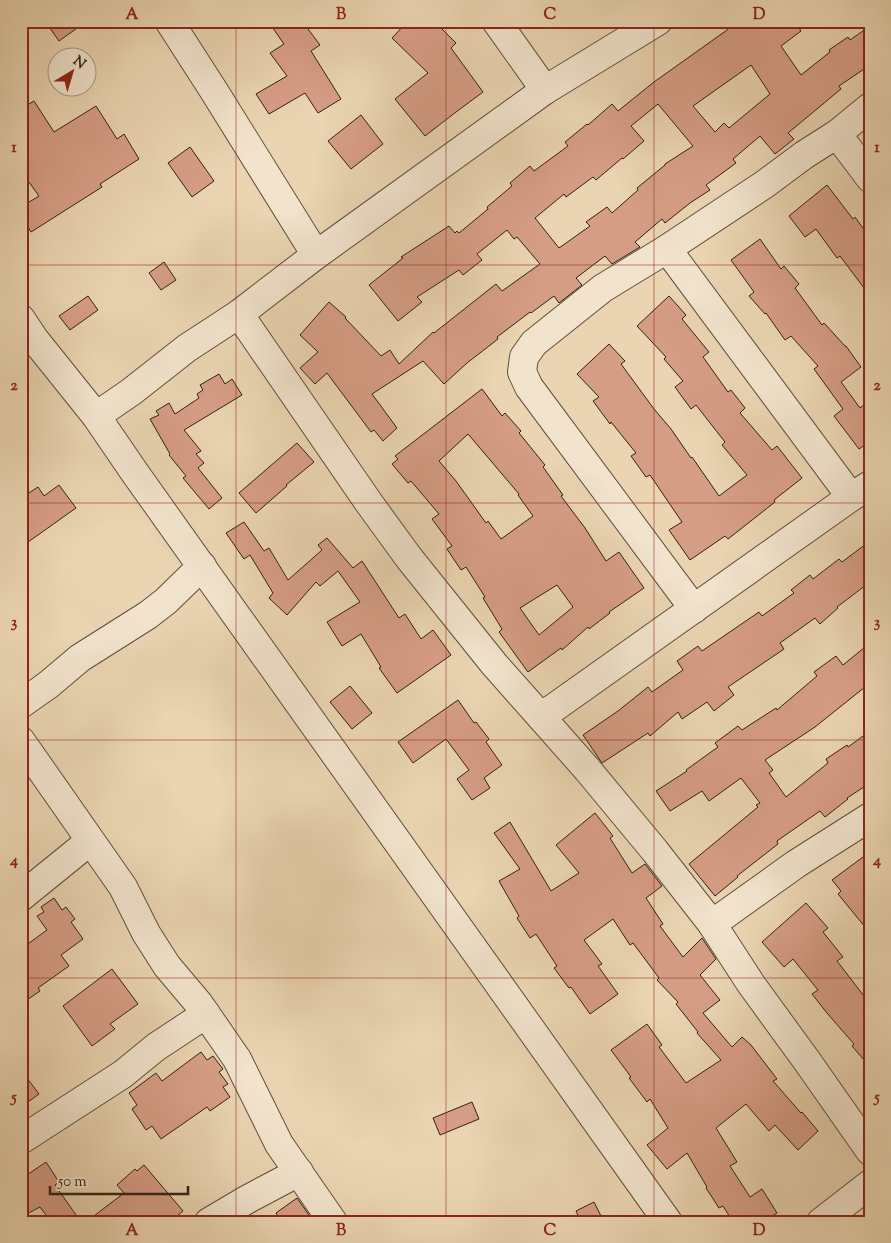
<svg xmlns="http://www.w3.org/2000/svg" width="891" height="1243" font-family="'Sorts Mill Goudy',serif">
<rect width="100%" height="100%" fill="#ead4b1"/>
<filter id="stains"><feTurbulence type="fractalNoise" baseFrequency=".004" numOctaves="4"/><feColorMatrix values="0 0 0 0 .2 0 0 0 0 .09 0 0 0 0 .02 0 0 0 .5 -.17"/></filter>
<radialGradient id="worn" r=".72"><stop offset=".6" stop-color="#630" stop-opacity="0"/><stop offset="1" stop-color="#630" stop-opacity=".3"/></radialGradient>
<!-- building -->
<g fill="#d69d85" stroke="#312117" fill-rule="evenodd">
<path d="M45 21H87L59 41Z"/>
<path d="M268 21H302L320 45 311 51 341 99 318 113 305 93 269 114 256 94 287 76 270 53 284 44Z"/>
<path d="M408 21H434L456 43 451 48 483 92 456 112 425 136 395 99 428 73 392 38Z"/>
<path d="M737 21H794L801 31 781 46 801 75 830 52 829 50 848 37 850 40 870 26V65L839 86 841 89 788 133 794 139 775 154 760 136 733 159 736 163 706 185 710 190 690 203 665 223 662 219 635 242 640 247 612 264 605 256 576 278 582 285 559 303 554 296 531 313 530 312 497 337 498 339 467 363 444 384 423 361 372 394 397 428 383 441 374 430 371 432 327 373 315 384 300 368 318 352 300 335 329 302 346 317 345 318 381 356 390 350 399 364 433 332 434 333 496 284 502 291 540 264 517 237 514 239 507 230 477 254 482 260 463 275 459 270 417 297 422 302 398 321 369 285 403 258 401 257 449 226 455 233 457 231 459 233 488 209 487 207 512 186 510 183 530 166 534 171 568 146 565 142 587 124 588 125 612 104 618 111 654 82 727 30ZM751 65 770 94 729 128 724 123 715 132 693 106ZM658 104 693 146 665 164V165L637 188 638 190 612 213 607 207 586 222 590 226 559 248 535 218 564 194 566 197 593 177 596 180 622 158 623 159 644 141 631 126Z"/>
<path d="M34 101 54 132 96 106 117 139 124 134 139 159 100 184 102 187 31 232 21 216V207L39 196 21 171V109Z"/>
<path d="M361 115 383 144 351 169 328 141Z"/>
<path d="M190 147 214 181 192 197 168 163Z"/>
<path d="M827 185 853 219 855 217 870 238V296L840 256 837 258 816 229 805 237 789 216Z"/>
<path d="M760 239 781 269 784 266 799 284 795 288 822 325 824 323 845 346H846L861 367 841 382 860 408 870 400V441L859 449 834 416 843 409 814 369 818 366 791 336 785 340 766 313 765 314 749 296 754 292 731 260Z"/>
<path d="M164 262 176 280 161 290 149 273Z"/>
<path d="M88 296 98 310 70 330 59 316Z"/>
<path d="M669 296 686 315 682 319 709 352 703 357 728 392 731 390 745 408 740 413 772 450 777 446 802 478 774 500 775 502 728 539 725 536 690 560 669 530 682 522 650 475 646 477 631 456 636 453 611 422 610 424 593 401 599 397 577 374 609 344 625 361 621 364 654 409 671 429 691 458 692 457 719 496 747 475 722 445 725 442 696 405 691 409 675 387 683 381 664 359 666 357 637 326Z"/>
<path d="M219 374 225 384 232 379 242 395 184 430 201 451 196 454 204 463 198 468 222 498 209 509 183 478 186 476 169 455 170 454 150 419 159 415 156 411 169 403 175 414 199 398 197 394 203 390 200 385Z"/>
<path d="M482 389 502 416 505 413 521 431 519 433 545 465 543 467 563 495 561 496 585 528 606 561 619 552 644 588 609 612 610 613 589 629 588 627 562 650 561 648 528 672 499 632 502 629 483 598 485 597 466 567 461 570 447 549 452 546 432 519 439 514 411 481 408 483 392 464 398 459 395 456ZM468 434 519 494 518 495 533 516 501 539 488 521 486 523 456 481 439 461ZM557 585 573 607 539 635 520 608Z"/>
<path d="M297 443 314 462 286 485 287 486 256 513 239 493Z"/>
<path d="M59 485 76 508 21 547V498L38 487 44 496Z"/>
<path d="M244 522 264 551 269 548 288 580 322 550 318 545 327 538 353 568 362 561 399 618 405 614 421 639 433 630 451 655 397 693 379 668 381 667 361 634 342 646 327 622 360 602 338 571 320 586 316 582 287 615 269 598 273 593 250 555 244 559 226 533Z"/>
<path d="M870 541V582L837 607 838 608 820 624 815 618 780 643 784 649 728 687 734 695 714 711 707 702 682 719 678 712 650 736 648 733 602 763 583 735 618 711 648 687 652 692 683 670 677 661 698 646 702 651 759 612 762 616 794 593 791 590 810 575 813 579 839 559 842 562Z"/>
<path d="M870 643V683L815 727 765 760 773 770 769 773 786 797 828 763 826 759 847 745 848 747 870 731V783L847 798 848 799 825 817 820 811 777 841 778 844 737 876 738 877 715 896 689 864 758 807 756 805 760 803 741 778 709 801 702 791 670 811 656 791 687 771 686 770 718 747 715 743 738 726 742 730 776 708 777 710 817 676 814 672 836 656 843 665Z"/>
<path d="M350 686 372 713 352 729 330 702Z"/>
<path d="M458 700 474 723 476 722 489 739 486 742 502 765 484 778 490 788 472 800 457 779 469 770 446 739 413 763 398 742Z"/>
<path d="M595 813 613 836 610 838 632 873 645 864 662 886 646 898 663 924 660 926 683 957 702 938 716 959 700 975 720 1000 703 1013 732 1047 742 1037 751 1045 777 1079 773 1081 801 1113 802 1112 818 1131 798 1150 775 1125 769 1131 746 1104 716 1128 737 1162 730 1166 750 1197 762 1189 777 1213 763 1222H733L723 1206 719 1208 706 1188 707 1187 687 1153 667 1169 647 1145 668 1128 650 1099 647 1102 629 1078 631 1077 611 1050 647 1024 662 1045 659 1047 686 1083 721 1060 697 1033 698 1032 676 1004 678 1002 657 980 659 978 633 943 630 945 613 919 584 940 602 964 598 966 618 994 590 1014 571 987 569 988 554 968 557 966 536 934 530 938 517 918 519 916 499 881 520 869 494 833 510 822 551 891 579 873 556 845Z"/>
<path d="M863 857 870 866V933L838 894 841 891 832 880Z"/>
<path d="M54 898 62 910 66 907 75 919 71 922 83 939 61 955 69 966 38 988 40 991 21 1004V949L47 930 37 916 44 912 41 907Z"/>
<path d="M806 903 828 928 823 932 843 957 837 961 864 996 870 991V1067L852 1046 854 1044 827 1013 812 994 818 990 793 959 784 967 762 942Z"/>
<path d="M112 969 138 1004 110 1024 115 1029 92 1046 63 1006Z"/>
<path d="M201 1052 207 1060 213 1056 223 1069 219 1072 228 1084 223 1087 230 1097 210 1111 207 1107 161 1139 152 1126 146 1130 132 1109 137 1105 129 1093 156 1073 162 1081Z"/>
<path d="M21 1070 39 1094 21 1107Z"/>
<path d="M472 1102 479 1119 440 1135 433 1118Z"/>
<path d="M46 1162 59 1182 55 1185 81 1222H51L40 1207 21 1217V1179Z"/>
<path d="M144 1165 183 1211 170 1222H86L124 1193 117 1185 135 1169 137 1171Z"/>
<path d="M297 1198 314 1222H282L276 1213Z"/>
<path d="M594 1202 604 1222H581L576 1211Z"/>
</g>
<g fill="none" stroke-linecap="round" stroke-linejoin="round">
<defs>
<g id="minor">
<path d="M169 21 214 91 316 255"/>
<path d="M496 21 545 90"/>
<path d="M658 21 545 90 316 255 239 314 187 348 131 392 96 416 135 473 668 1222"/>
<path d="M837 134 870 178"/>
<path d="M667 249 851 497"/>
<path d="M239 314 369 503 409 558 494 664 541 717 851 497 870 485"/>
<path d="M21 319 35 340 96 416"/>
<path d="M694 609 529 387 522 372 524 357 534 343 603 288 667 249 765 184 804 155 837 134 870 107"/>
<path d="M21 704 48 685 80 658 148 615 166 601 202 566"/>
<path d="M541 717 587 769 655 851 712 924 751 984 807 1061 870 1151"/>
<path d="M21 741 123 887 146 933 167 966 199 1004 237 1059 279 1144 333 1222"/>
<path d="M21 897 90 841"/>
<path d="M712 924 796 864 870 817"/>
<path d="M21 1140 123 1074 156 1047 206 1014"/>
<path d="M209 1222 248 1199 299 1172"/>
<path d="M821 1222 870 1184"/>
</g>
</defs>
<!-- minor casing -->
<use href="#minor" stroke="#5f4e3e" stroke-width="30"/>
<!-- minor -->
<use href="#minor" stroke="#f1e3cc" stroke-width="28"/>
</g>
<!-- grid -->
<path fill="none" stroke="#8f2418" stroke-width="1" stroke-opacity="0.55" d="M236 21V1222M446 21V1222M654 21V1222M21 265H870M21 503H870M21 740H870M21 978H870"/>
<!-- margin -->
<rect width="891" height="1243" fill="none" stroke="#ead4b1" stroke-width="55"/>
<!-- north arrow -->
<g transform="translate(72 72) rotate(38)"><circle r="24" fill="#f1e3cc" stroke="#a49584"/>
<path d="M0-4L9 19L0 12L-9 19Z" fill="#8f2418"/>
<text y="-8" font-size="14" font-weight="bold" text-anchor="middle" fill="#312117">N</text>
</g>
<!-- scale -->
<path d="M50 1186v8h138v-8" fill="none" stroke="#312117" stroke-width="2.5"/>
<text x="58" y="1186" font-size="15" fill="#312117" stroke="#f1e3cc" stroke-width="4" paint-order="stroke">50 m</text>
<rect x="28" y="28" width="836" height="1188" fill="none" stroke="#8f2418" stroke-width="2"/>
<g font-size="16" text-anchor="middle" font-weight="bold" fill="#8f2418">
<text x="132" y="19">A</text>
<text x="341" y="19">B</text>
<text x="550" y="19">C</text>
<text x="759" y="19">D</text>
<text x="14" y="152">1</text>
<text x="877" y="152">1</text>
<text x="14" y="390">2</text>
<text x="877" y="390">2</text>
<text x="14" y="627">3</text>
<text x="877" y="627">3</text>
<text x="14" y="865">4</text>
<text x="877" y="865">4</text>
<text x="14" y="1102">5</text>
<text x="877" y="1102">5</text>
<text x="132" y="1235">A</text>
<text x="341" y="1235">B</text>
<text x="550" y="1235">C</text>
<text x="759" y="1235">D</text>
</g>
<rect width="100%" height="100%" filter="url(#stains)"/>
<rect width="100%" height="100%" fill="url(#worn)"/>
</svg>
